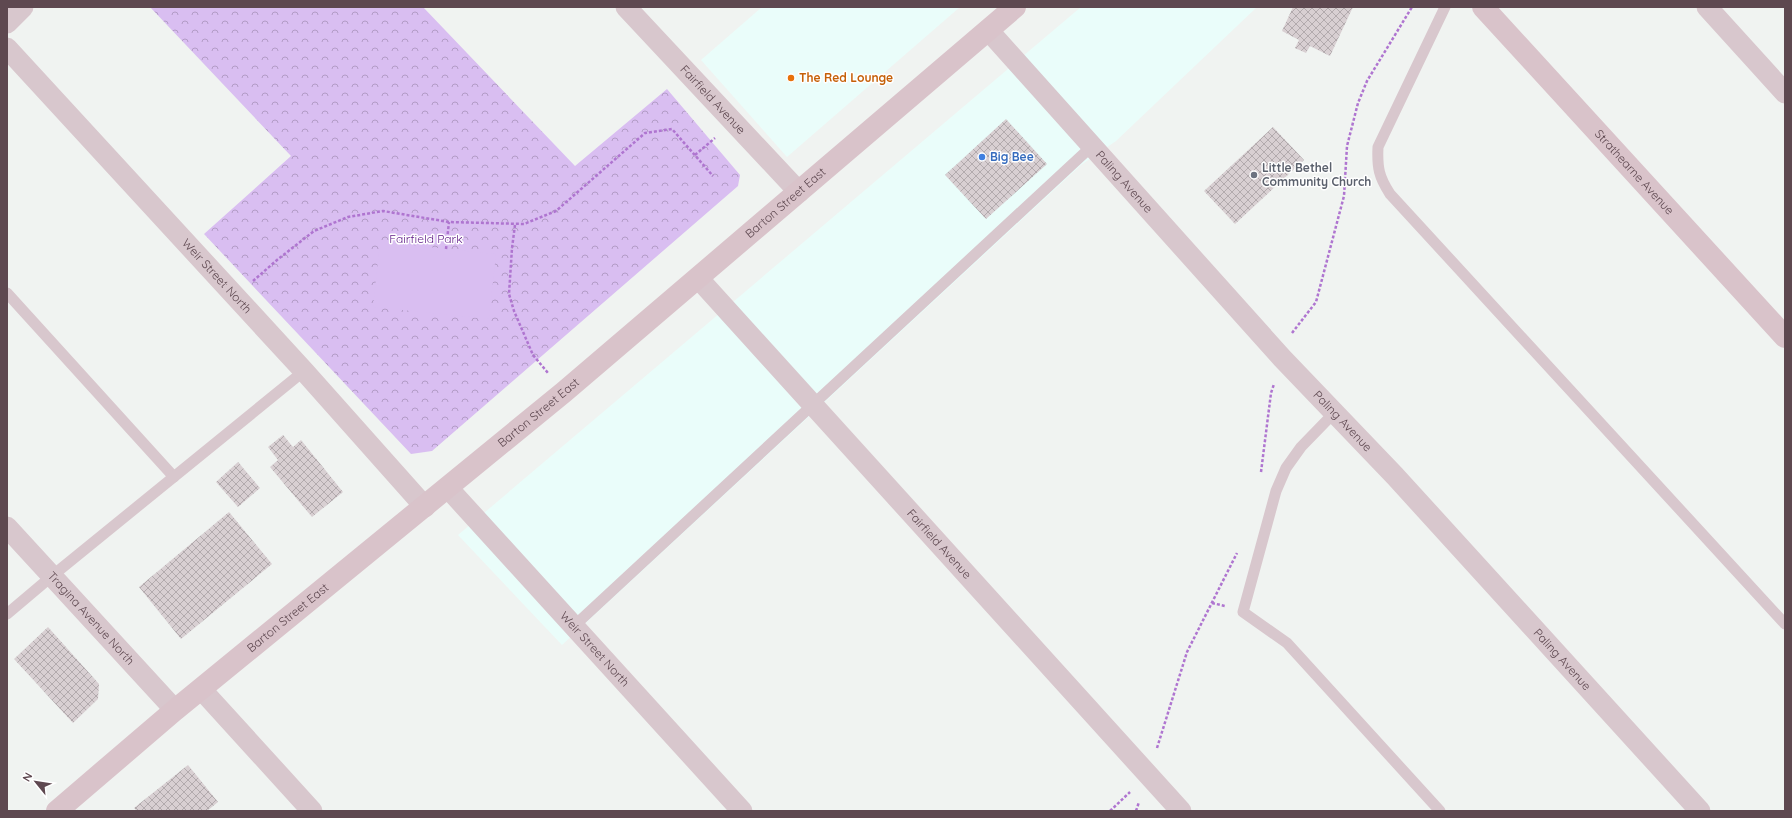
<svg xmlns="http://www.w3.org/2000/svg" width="1792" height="818" font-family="Quicksand,sans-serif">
<defs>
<pattern id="park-crowns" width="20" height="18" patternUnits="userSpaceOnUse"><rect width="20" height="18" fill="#d9bef1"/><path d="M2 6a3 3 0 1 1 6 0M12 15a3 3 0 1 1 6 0" fill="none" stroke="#b39cc6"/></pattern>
<pattern id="building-cross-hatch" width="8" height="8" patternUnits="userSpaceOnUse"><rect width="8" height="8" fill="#d8cfd2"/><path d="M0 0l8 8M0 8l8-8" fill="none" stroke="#b2aaad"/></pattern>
</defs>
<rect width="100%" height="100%" fill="#f0f3f1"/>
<!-- commercial -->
<g fill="#eafdfa">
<path d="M762 7H960L787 157 701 60Z"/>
<path d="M1081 7H1257L1116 141 1081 165 562 645 458 535Z"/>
</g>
<!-- park -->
<path fill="url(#park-crowns)" d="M150 7H423L575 166 667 89 740 175 738 186 432 451 411 454 204 234 291 156Z"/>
<!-- garden -->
<path fill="#d9bef1" d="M380 242 496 254 489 319 373 307Z"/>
<!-- building -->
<g fill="url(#building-cross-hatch)">
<path d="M1293 7H1353L1330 56 1310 46 1306 53 1295 48 1299 40 1282 31Z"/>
<path d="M1006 119 1047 164 986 219 945 175Z"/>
<path d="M1273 127 1304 160 1235 224 1204 191Z"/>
<path d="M283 435 293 447 301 440 343 492 312 517 270 467 278 460 268 447Z"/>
<path d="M238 462 260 488 238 507 216 482Z"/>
<path d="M229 512 272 564 181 639 139 587Z"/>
<path d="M48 627 99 684 98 699 73 723 14 659Z"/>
<path d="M188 765 218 802 207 811H137L134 808Z"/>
</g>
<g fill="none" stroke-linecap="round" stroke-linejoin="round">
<!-- path -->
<g stroke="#af75d0" stroke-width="2.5" stroke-dasharray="3 2" stroke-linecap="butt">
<path d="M695 155 715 138"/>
<path d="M515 225 512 248 509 294 514 311 533 355 548 373"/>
<path d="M446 249 449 222"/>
<path d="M253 281 277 260 314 231 348 217 383 211 449 222 524 224 556 211 645 133 672 129 713 176"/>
<path d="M1292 333 1316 302 1344 196 1347 146 1358 103 1367 81 1412 7"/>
<path d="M1261 472 1271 393 1274 384"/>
<path d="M1212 603 1225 606"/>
<path d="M1157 748 1187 652 1237 553"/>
<path d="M1110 811 1130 792"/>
<path d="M1136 811 1139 802"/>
</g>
<!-- lane -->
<g stroke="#d8c7cd" stroke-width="11">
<path d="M1445 7 1378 147C1377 168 1379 177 1390 194L1785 624"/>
<path d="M7 293 174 477"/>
<path d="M1334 413 1301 447 1286 468 1276 491 1243 612 1287 643 1440 811"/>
<path d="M7 614 52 576 304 371"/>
<path d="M573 627 1092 146"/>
</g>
<!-- street -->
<g stroke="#d8c7cd" stroke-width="21">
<path id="s1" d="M626 7 799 192"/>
<path d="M1707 7 1785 93"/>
<path d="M7 23 23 7"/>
<path id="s2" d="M988 30 1282 358 1395 476 1700 811"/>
<path id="s3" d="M7 48 304 371 425 507"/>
<path id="s4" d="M698 278 1181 811"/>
<path id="s5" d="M448 488 742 811"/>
<path id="s6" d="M7 527 175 710"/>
<path d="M201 689 312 811"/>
</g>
<!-- secondary -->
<g stroke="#d9c3ca" stroke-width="22">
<path id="s7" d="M1483 7 1785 337"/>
<path id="s8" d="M57 811 175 710 564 392 1015 7"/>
</g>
</g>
<!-- markers -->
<circle fill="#e8710a" stroke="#fff" stroke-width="1.5" cx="791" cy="78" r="4"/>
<circle fill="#3f7fe0" stroke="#fff" stroke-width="1.5" cx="982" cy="157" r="4"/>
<circle fill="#6b7280" stroke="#fff" stroke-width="1.5" cx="1254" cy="175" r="4"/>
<g text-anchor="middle" stroke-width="3" stroke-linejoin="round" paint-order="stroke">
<!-- food labels -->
<g font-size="12" font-weight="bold" fill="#c56008" stroke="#fff" text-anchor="start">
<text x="799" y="82">The Red Lounge</text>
</g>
<!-- street labels -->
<g font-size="12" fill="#5e4850" stroke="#fff">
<text dy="4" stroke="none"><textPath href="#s1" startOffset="127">Fairfield Avenue</textPath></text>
<text dy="4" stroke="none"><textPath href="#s7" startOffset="224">Strathearne Avenue</textPath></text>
<text dy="4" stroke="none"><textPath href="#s2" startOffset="204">Paling Avenue</textPath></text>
<text dy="4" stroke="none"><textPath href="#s8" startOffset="949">Barton Street East</textPath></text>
<text dy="4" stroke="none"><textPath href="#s3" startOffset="310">Weir Street North</textPath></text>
<text dy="4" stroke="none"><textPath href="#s8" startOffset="625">Barton Street East</textPath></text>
<text dy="4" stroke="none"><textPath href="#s2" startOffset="528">Paling Avenue</textPath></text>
<text dy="4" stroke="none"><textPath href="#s4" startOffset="359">Fairfield Avenue</textPath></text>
<text dy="4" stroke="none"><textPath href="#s8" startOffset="301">Barton Street East</textPath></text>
<text dy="4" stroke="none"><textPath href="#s6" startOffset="124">Tragina Avenue North</textPath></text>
<text dy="4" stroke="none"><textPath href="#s5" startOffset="218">Weir Street North</textPath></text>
<text dy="4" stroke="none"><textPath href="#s2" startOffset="852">Paling Avenue</textPath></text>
</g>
<!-- shop labels -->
<g font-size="12" font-weight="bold" fill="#366cbe" stroke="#fff" text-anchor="start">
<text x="990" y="161">Big Bee</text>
</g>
<!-- worship labels -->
<g font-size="12" font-weight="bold" fill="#5b616d" stroke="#fff" text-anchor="start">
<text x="1262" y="172">Little Bethel<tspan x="1262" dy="14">Community Church</tspan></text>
</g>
<!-- park labels -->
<g font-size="12" fill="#5b1583" stroke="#fff">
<text x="426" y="243">Fairfield Park</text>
</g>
</g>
<!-- border -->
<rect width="1792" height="818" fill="none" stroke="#5e4850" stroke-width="16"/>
<!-- north arrow -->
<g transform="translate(36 782) rotate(300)" stroke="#ffffff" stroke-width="3" paint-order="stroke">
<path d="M0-3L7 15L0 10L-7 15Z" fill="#5e4850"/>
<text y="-6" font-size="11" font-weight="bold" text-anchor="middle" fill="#5e4850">N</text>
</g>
</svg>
